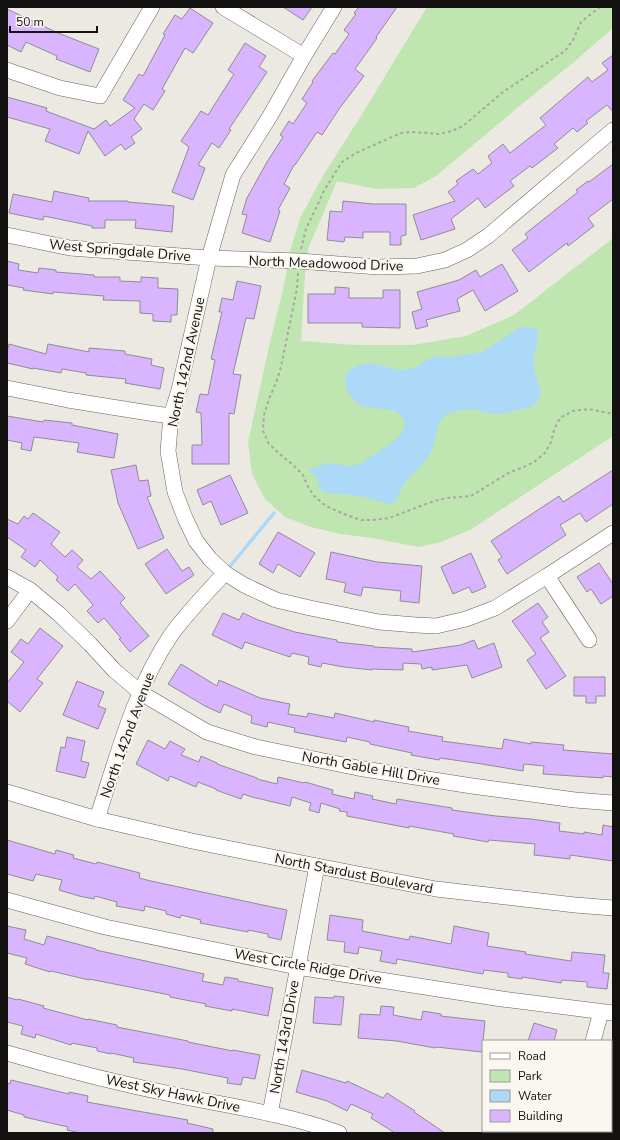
<svg xmlns="http://www.w3.org/2000/svg" width="620" height="1140" font-family="'Nunito Sans',sans-serif">
<rect width="100%" height="100%" fill="#ece9e3"/>
<!-- green -->
<path fill="#bfe5b1" d="M427 7H613V28L575 61 522 104 436 176 414 188 376 189 337 181 308 249 305 274 301 341 356 345H413L466 336 514 315 613 238V436L470 530 441 542 419 547 372 538 340 534 311 527 285 517 265 499 252 474 248 442 271 338 283 290 291 248 300 218 324 174 364 111Z"/>
<!-- water -->
<path fill="#abd9f7" d="M521 327H528L535 328 538 332 537 345 533 360 535 372 541 392 539 400 531 407 502 414 487 413 472 409 457 411 445 415 439 423 432 450 425 462 406 481 401 489 396 501 389 504 361 496 329 493 320 489 317 481 316 474 309 472 311 469 328 463 349 466 360 464 391 443 402 433 405 423 400 414 392 410 364 407 354 401 347 391 345 379 348 371 359 365 372 363 394 369 405 370 416 367 428 359 438 356 449 357 466 355 482 352Z"/>
<g fill="none" stroke-linecap="round" stroke-linejoin="round">
<!-- stream -->
<path stroke="#abd9f7" stroke-width="3.5" d="M227 570 274 513"/>
</g>
<!-- building -->
<g fill="#d8b5fe" stroke="#8f8d92">
<path d="M283 7H312L303 20Z"/>
<path d="M359 7H397L376 37 377 38 355 69 364 76 339 109 322 135 317 132 295 165H294L284 184 290 188 278 210 280 211 270 242 242 233 247 215 242 214 247 198 267 162 283 137 280 135 289 121 293 124 307 103 302 99 313 82 312 81 333 53 335 54 349 34 344 30 356 14 354 13Z"/>
<path d="M190 8 213 23 193 53 185 48 162 89 165 91 153 110 144 104 134 119 142 129 131 137 135 143 125 150 121 144 105 156 88 131 79 154 45 141 50 129 7 117V97L47 108 46 111 94 129 106 120 110 126 135 108 123 100 139 74 143 76 165 35 163 34 175 15 182 19Z"/>
<path d="M7 9 58 33 99 49 90 72 56 59 57 56 26 42 21 52 7 45Z"/>
<path d="M245 43 266 56 259 67 267 72 229 129 231 130 219 148 212 143 198 165 205 168 193 200 172 192 189 147 181 141 201 111 208 115 234 74 228 70Z"/>
<path d="M613 55V112L607 105 586 121 588 123 577 132 573 128 554 144 558 148 532 168 530 166 510 181 514 186 485 208 478 198 451 219 455 229 421 240 413 215 455 201 448 192 458 184 456 181 473 169 478 174 492 163 488 156 503 144 510 153 546 125 540 118 588 77 592 82 608 70 602 63Z"/>
<path d="M613 164V199L588 218 594 226 568 246 567 243 529 272 512 250 528 238 525 234 578 192 576 190 588 181 589 182Z"/>
<path d="M54 191 89 198 88 201H128V202L174 206 172 232 135 228 136 220H105V228H92V226L44 216 43 220 9 213 13 194 52 202Z"/>
<path d="M343 201 373 204H406V235L401 236V245H390V232H363V238L345 237 344 242 327 240 330 211 342 212Z"/>
<path d="M7 261 19 264 18 270 38 273 39 268 56 270V272L94 275V277H120V281L141 282V277L158 278V288L178 289 177 315H171V322L153 321V314L140 313V301L103 300 104 296 53 292V294L23 290 24 288 7 285Z"/>
<path d="M502 264 518 291 485 311 473 290 457 299 460 311 426 320 428 326 416 329 412 312 422 309 417 292 459 280 476 270 480 277Z"/>
<path d="M237 281 261 286 254 319 246 318 233 374 241 375 234 414 229 413V464H192V445H202L201 413 196 412 200 394 208 395 215 360 211 359 222 312H219L222 298 233 300Z"/>
<path d="M335 287 349 288V298H383V290H400V328L362 327V323H308V294H335Z"/>
<path d="M9 344 46 354 48 344 89 352V348L125 351V354L152 359 151 365 164 368 160 389 125 383 126 379 86 375V373L62 369 61 373 33 368V369L7 363V352Z"/>
<path d="M7 416 43 422 44 420 72 423V425L118 434 114 458 77 452 79 443 34 437 31 451 21 449 22 443 7 440Z"/>
<path d="M136 465 139 481 148 480 151 496 147 497 164 538 138 549 118 503 111 470Z"/>
<path d="M613 470V504L586 522 580 513 560 525 566 535 507 574 498 560 502 557 491 541 559 496 563 502Z"/>
<path d="M230 475 248 513 221 525 211 501 203 505 197 490Z"/>
<path d="M33 513 60 532 51 544 65 557 72 550 83 560 77 567 91 579 100 571 125 598 120 603 149 636 130 652 119 639 121 638 104 618 98 623 87 611 93 605 75 584 68 591 56 580 58 577 40 560 35 567 21 557 26 550 7 537V519L18 524 24 516 28 519Z"/>
<path d="M278 532 315 553 300 577 278 564 273 573 259 564Z"/>
<path d="M167 549 182 571 189 567 194 575 166 594 145 564Z"/>
<path d="M331 552 377 562 422 566 419 603 400 601 401 591 363 587 361 596 344 592 346 583 326 579Z"/>
<path d="M471 553 486 587 472 593 469 587 453 594 441 567Z"/>
<path d="M599 563 613 584V596L601 604 591 589 587 592 577 577Z"/>
<path d="M538 603 548 617 542 622 549 632 540 638 566 676 546 689 527 660 536 654 512 621Z"/>
<path d="M223 613 239 620 243 613 258 620 295 632 337 640V642L374 646V647L412 649V652L461 645 474 640 478 649 494 643 502 667 472 678 467 665 432 670V667L422 669 421 664 403 663V670L372 669V670L344 667 322 663 321 667 308 664 309 657 292 653 290 657 245 642 242 649 212 635Z"/>
<path d="M40 628 63 646 37 679 43 683 20 712 7 701V683L24 662 11 652 21 639 28 644Z"/>
<path d="M181 664 217 686 219 680 260 698 290 704 288 714 307 717 308 713 334 718 335 713 374 722V720L409 727 408 731 443 737 442 741 502 749 504 739 531 744V742L564 745 563 750 613 754V777L603 776V778L543 774 544 766 524 764 523 771 482 764 440 758 439 760 411 755 412 753 370 744V742L347 737 346 742 294 732 295 728 268 722 267 727 251 723 252 716 224 704 220 713 205 706 168 684Z"/>
<path d="M574 677H605V696H596V703H586V696H574Z"/>
<path d="M77 681 104 692 98 706 106 709 98 729 63 715Z"/>
<path d="M67 737 85 741 81 761 89 763 85 778 56 771 61 747 65 748Z"/>
<path d="M148 740 165 749 170 741 185 749 181 755 199 762 201 756 217 763V764L257 778V779L277 784 278 777 304 783 305 782 333 790 332 794 354 799 355 792 373 796 372 799 396 804 397 799 452 808V810L496 816 531 819 560 823 559 831 584 834V832L602 835 603 825 613 827V861L570 855V859L534 855 535 844 489 840 488 842 453 836 454 834 409 826V828L347 816V812L339 811 340 809 321 803 319 813 309 810 311 803 292 797 290 806 252 797 243 794 241 799 216 790V789L198 782 196 787 170 776 168 781 136 764Z"/>
<path d="M7 840 55 854 56 850 74 855 73 858 96 864 97 862 140 873 139 878 151 881 258 904 287 910 281 940 268 937V934L248 930V932L200 923 201 920 181 915 180 918 166 914V911L145 906 144 911 116 906 117 902 95 896 94 899 79 896 59 890 62 880 36 874 33 881 7 874Z"/>
<path d="M330 915 363 920 362 931 409 940 410 936 451 944 454 926 489 933 487 946 526 952 525 954 571 961 572 952 605 955 603 973H609L607 989 587 987V982L562 980 561 983 522 977V979L508 977V973L484 970 483 974 397 959 396 964 380 961 382 951 359 947 358 954 344 952 345 942 327 940Z"/>
<path d="M7 926 26 930 24 939 44 945 47 936 96 949V950L204 974 202 981 223 985 225 977 238 979V981L273 988 268 1016 232 1009V1011L205 1006 206 1004 170 997V995L89 979V980L51 971 50 972 25 964 27 958 7 953Z"/>
<path d="M334 996 344 997 341 1025 313 1023 315 997 334 998Z"/>
<path d="M7 997 17 1000 18 999 44 1006 43 1008 88 1020V1019L117 1025V1027L188 1041V1042L233 1051V1050L260 1055 255 1079 243 1077 241 1085 227 1083 228 1078 182 1069 133 1062 134 1058 111 1053V1054L97 1051V1048L72 1043 71 1045 36 1034 35 1038 21 1034 23 1026 7 1022Z"/>
<path d="M381 1006 394 1007 393 1015 421 1020 423 1011 441 1014V1016L485 1021 482 1052 436 1047 435 1048 397 1041 358 1038 360 1014 380 1015Z"/>
<path d="M534 1023 557 1030 554 1041H528Z"/>
<path d="M302 1070 346 1083 347 1081 383 1098 387 1093 415 1111 414 1112 445 1133H395L371 1118 373 1114 351 1104 347 1111 327 1101 296 1092Z"/>
<path d="M11 1080 69 1094V1092L88 1096 87 1102 188 1120 187 1123 213 1129V1133H81L67 1130 68 1127 24 1117V1115L7 1110V1083L10 1084Z"/>
</g>
<g fill="none" stroke-linecap="round" stroke-linejoin="round">
<defs>
<g id="minor">
<path d="M223 7 304 56"/>
<path d="M334 7 304 56 270 116 233 175 209 258 179 390 171 416 168 451 175 492 185 518 196 541 210 559 225 573 244 585 276 600 310 608 379 622 416 625 436 626 466 619 495 608 547 576 613 533"/>
<path d="M7 70 60 88 100 96 152 7"/>
<path d="M7 235 70 248 209 258 299 261 378 267 417 266 445 260 467 250 488 236 613 130"/>
<path d="M7 388 68 400 149 413 171 416"/>
<path d="M547 576 589 640"/>
<path d="M7 577 30 590 59 614 90 644 114 670 141 693 207 732 256 747 358 768 472 786 575 800 613 803"/>
<path d="M7 621 30 590"/>
<path d="M7 792 97 819 192 841 317 866 436 889 575 905 613 908"/>
<path d="M97 819C117 757 134 690 171 635 187 613 206 593 225 573"/>
<path d="M7 900 105 927 297 967 502 999 613 1013"/>
<path d="M593 1041 601 1012"/>
<path d="M7 1053C65 1070 125 1085 185 1097 236 1107 289 1115 339 1133"/>
<path d="M270 1114 317 866"/>
</g>
</defs>
<!-- minor casing -->
<use href="#minor" stroke="#65625d" stroke-width="16"/>
<!-- path -->
<g stroke="#a9a6a1" stroke-width="2" stroke-dasharray="3 3" stroke-linecap="butt">
<path d="M301 249 306 229 325 189 342 162 356 153 401 133 413 132 439 134 452 131 463 126 503 92 565 51 573 40 581 22 600 7"/>
<path d="M298 273 297 288 281 367 276 383 269 399 264 415 263 431 269 444 282 456 292 464 303 475 307 485 314 496 326 506 344 514 361 520H374L389 518 434 501 447 498 471 496 510 472 524 467 534 462 545 453 551 442 554 430 560 418 573 411 589 409 613 414"/>
</g>
<!-- minor -->
<use href="#minor" stroke="#fff" stroke-width="15"/>
</g>
<g text-anchor="middle" stroke-width="4" stroke-linejoin="round" paint-order="stroke">
<!-- street labels -->
<g font-size="14" fill="#131210" stroke="#faf6f0">
<text transform="translate(120 250) rotate(5)" y="5">West Springdale Drive</text>
<text transform="translate(326 263) rotate(2)" y="5">North Meadowood Drive</text>
<text transform="translate(186 362) rotate(-78)" y="5">North 142nd Avenue</text>
<text transform="translate(127 735) rotate(-70)" y="5">North 142nd Avenue</text>
<text transform="translate(371 768) rotate(10)" y="5">North Gable Hill Drive</text>
<text transform="translate(354 873) rotate(11)" y="5">North Stardust Boulevard</text>
<text transform="translate(308 966) rotate(10)" y="5">West Circle Ridge Drive</text>
<text transform="translate(284 1037) rotate(-80)" y="5">North 143rd Drive</text>
<text transform="translate(173 1093) rotate(12)" y="5">West Sky Hawk Drive</text>
</g>
</g>
<!-- border -->
<rect width="620" height="1140" fill="none" stroke="#131210" stroke-width="16"/>
<!-- legend -->
<rect x="482" y="1040" width="130" height="92" fill="#faf6f0" stroke="#9e9b96"/>
<rect x="490" y="1053" width="20" height="6" fill="#ffffff" stroke="#9e9b96"/>
<text x="518" y="1060" font-size="12" fill="#131210">Road</text>
<rect x="490" y="1070" width="20" height="12" fill="#bfe5b1" stroke="#9e9b96"/>
<text x="518" y="1080" font-size="12" fill="#131210">Park</text>
<rect x="490" y="1090" width="20" height="12" fill="#abd9f7" stroke="#9e9b96"/>
<text x="518" y="1100" font-size="12" fill="#131210">Water</text>
<rect x="490" y="1110" width="20" height="12" fill="#d8b5fe" stroke="#9e9b96"/>
<text x="518" y="1120" font-size="12" fill="#131210">Building</text>
<!-- scale -->
<path d="M10 26v6h87v-6" fill="none" stroke="#131210" stroke-width="2"/>
<text x="16" y="26" font-size="12" fill="#131210" stroke="#faf6f0" stroke-width="3" paint-order="stroke">50 m</text>
</svg>
